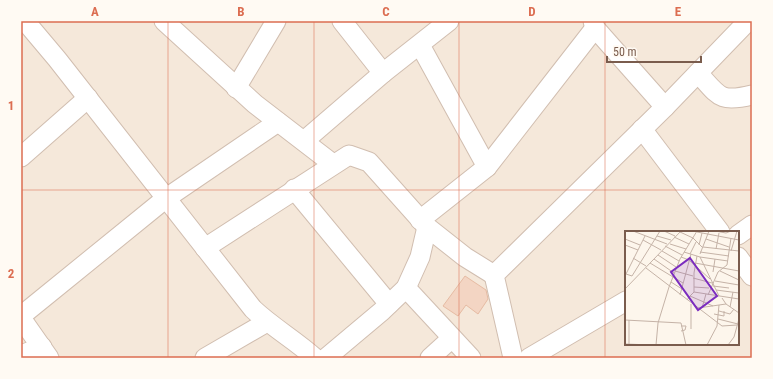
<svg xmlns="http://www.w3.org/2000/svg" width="773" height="379" font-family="'Roboto Condensed',sans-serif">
<rect width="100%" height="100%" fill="#fdf6ec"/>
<!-- residential -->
<path fill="#f5e8da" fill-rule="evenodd" d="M21 21H752V358H21ZM626 232H738V344H626Z"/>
<!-- building -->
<path fill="#f3d5c3" stroke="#e6bba3" d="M465 276 486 290 488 299 478 314 466 305 458 316 443 306Z"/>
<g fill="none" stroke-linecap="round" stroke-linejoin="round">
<defs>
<g id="minor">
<path d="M25 21 57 59 253 309C272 327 295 340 315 358"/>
<path d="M164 21 255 104 333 164"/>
<path d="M342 21 383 73"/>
<path d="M593 21 595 28 665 107"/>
<path d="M420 45 487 167"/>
<path d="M698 73C719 96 719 103 752 95"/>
<path d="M236 88 276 21"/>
<path d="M642 129 720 232"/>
<path d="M304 141 383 73 449 21"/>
<path d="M21 157 88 98"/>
<path d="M294 189 389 304"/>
<path d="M420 220 487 167 595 28"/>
<path d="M738 235 752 225"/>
<path d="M205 248 349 155 369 162 427 227 465 257 494 275"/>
<path d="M738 257 752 276"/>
<path d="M406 288 471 358"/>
<path d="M21 316 165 199 278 122"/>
<path d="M21 318 49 358"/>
<path d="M21 355 42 347"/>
<path d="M205 358 267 322"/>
<path d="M326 358 382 311 406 288 420 257 427 227"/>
<path d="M430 358 452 338"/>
<path d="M513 358 494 275 665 107 748 21"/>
<path d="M529 358 626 301"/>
</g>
</defs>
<!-- minor casing -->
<use href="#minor" stroke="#d1beb0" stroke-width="21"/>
<!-- minor -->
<use href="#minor" stroke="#fff" stroke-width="19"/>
</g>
<!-- grid -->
<path fill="none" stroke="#dc6d51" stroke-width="1" stroke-opacity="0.55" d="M168 21V358M314 21V358M459 21V358M605 21V358M21 190H752"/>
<!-- overview -->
<g transform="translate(625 231)">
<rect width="114" height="114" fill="#fdf6ec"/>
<path fill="none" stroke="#c5b3a7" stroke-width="1" d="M8 0 42 13M39 0 50 5M90 0 101 2 106 0M55 1 68 7 77 16M72 1 114 9M32 5 46 9M49 6 64 13M0 8 15 14M81 8 104 16M18 9 36 19M45 13 61 18M0 14 13 19M74 14 77 2M114 14V29M40 15 57 24M78 16 114 20M91 18 94 2M37 20 54 30M106 20 112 0M59 21 75 26 94 65M75 21 104 25M65 23 71 11M75 23 84 0M33 24 51 36M56 26 64 29 85 48M75 26 103 30M8 27 21 35M29 28 49 42M25 32 58 52M70 32 114 40M21 37 97 95 112 94M50 40 68 45M95 40 114 49M88 41 90 28M1 43 7 45 35 0M1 43 20 5M68 47 87 52M90 50 114 54M46 51 57 58M88 55 104 57M69 56 84 57M0 58 56 0M91 59 114 62M69 61V42L72 25M55 64 66 23M83 64 93 41 102 34 106 7M65 65 69 61 114 68M97 67 101 73 114 82M62 69 65 65 88 75M66 73V98M105 76 108 61M73 77 101 73M77 77 81 63M94 80 105 83 109 78M89 83 99 85V80M93 88 113 93M0 89 56 92 61 114M56 100 60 99 61 95H56M0 113 27 114M4 113V89M31 114 33 92 44 56 55 28 72 0M38 114H57M82 114 92 95 94 74M103 114 109 106 114 88"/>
<path fill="#7b2cbf" fill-opacity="0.15" stroke="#7b2cbf" stroke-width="2" d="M65 27 92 65 73 79 46 41Z"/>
<rect width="114" height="114" fill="none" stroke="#7a5c4d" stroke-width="2"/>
</g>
<!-- border -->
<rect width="773" height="379" fill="none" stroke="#fffaf3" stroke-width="44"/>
<!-- scale -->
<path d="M607 56v6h94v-6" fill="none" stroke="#7a5c4d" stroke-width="2"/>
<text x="613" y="56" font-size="12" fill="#7a5c4d" stroke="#fffaf3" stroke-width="3" paint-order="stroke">50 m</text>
<rect x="22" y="22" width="729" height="335" fill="none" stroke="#dc6d51" stroke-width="1.5"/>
<g font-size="13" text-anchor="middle" font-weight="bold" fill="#dc6d51">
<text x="95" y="16">A</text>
<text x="241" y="16">B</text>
<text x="386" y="16">C</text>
<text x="532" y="16">D</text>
<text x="678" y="16">E</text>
<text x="11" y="110">1</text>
<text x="11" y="278">2</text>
</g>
</svg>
